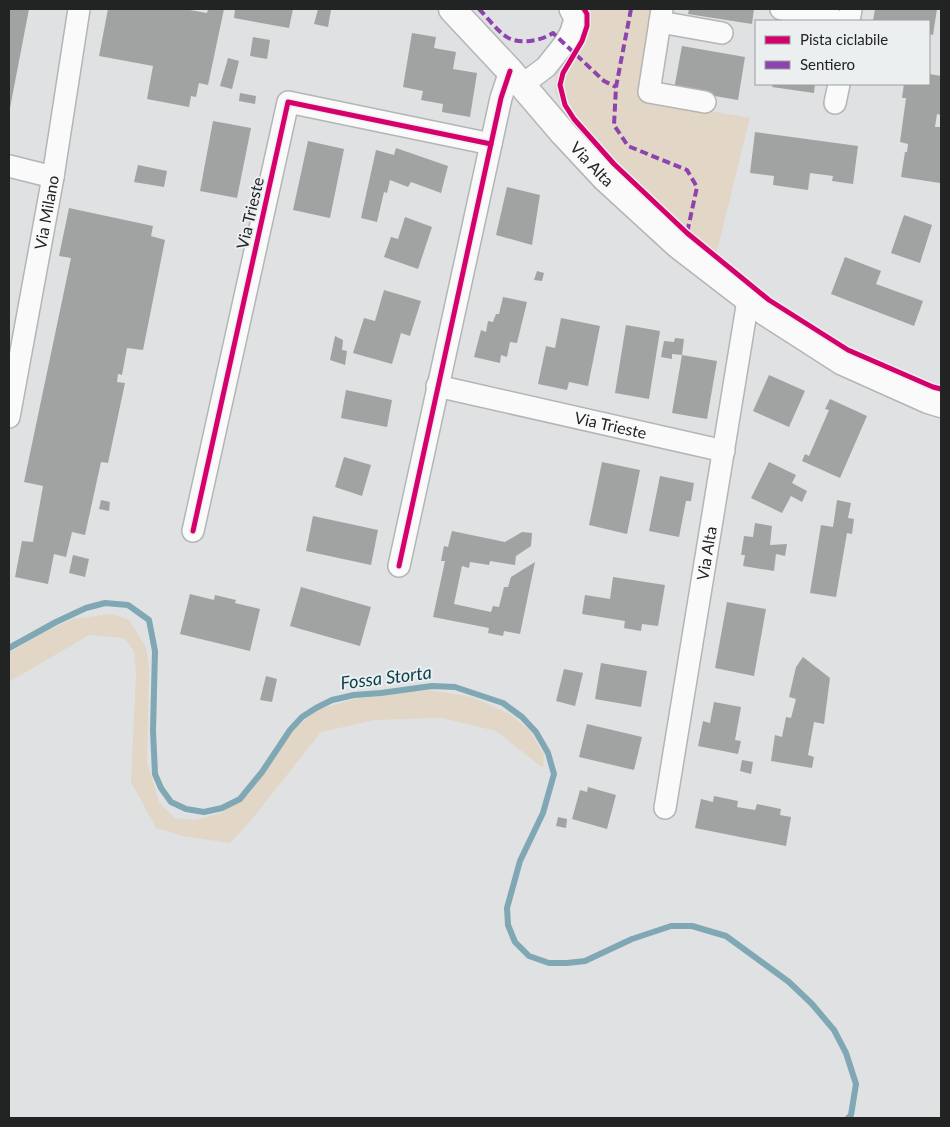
<svg xmlns="http://www.w3.org/2000/svg" width="950" height="1127" font-family="Lato,sans-serif">
<rect width="100%" height="100%" fill="#dfe1e2"/>
<!-- green -->
<g fill="#e2d6c6">
<path d="M581 9H657L642 99 750 118 714 263 562 107 555 92 556 74 580 39 585 23Z"/>
<path d="M112 614 129 620 146 647 149 668 147 762 159 802 175 818 195 820 221 813 249 794 292 731 317 710 355 699 427 690 472 697 510 714 530 731 544 755 543 768 496 731 442 718 375 720 321 732 248 824 230 843 183 836 156 828 131 782 136 675 134 651 124 638 89 635 9 682V653L45 632 72 619Z"/>
</g>
<g fill="none" stroke-linecap="round" stroke-linejoin="round">
<!-- stream -->
<path stroke="#7fa7b4" stroke-width="6" d="M9 648 56 622 86 608 105 603 128 605 149 620 155 651 153 731 155 774 161 788 171 802 186 809 204 812 222 808 240 799 262 772 290 730 302 717 316 708 332 700 354 695 381 693 432 686 455 687 503 703 522 717 536 732 548 753 554 774 543 813 520 861 507 908 508 925 515 942 529 956 549 963H567L585 961 632 939 671 926H692L726 936 789 982 812 1004 834 1030 846 1053 856 1084 851 1115 848 1118"/>
</g>
<!-- building -->
<g fill="#a1a3a3">
<path d="M9 9H29L10 108H9Z"/>
<path d="M108 9H184L207 13 208 9H224L208 85 199 83 196 97 191 96 189 107 147 99 153 66 99 56Z"/>
<path d="M235 9H293L289 28 234 18Z"/>
<path d="M318 9 331 10 328 27 314 24Z"/>
<path d="M689 9H754L752 24 688 14Z"/>
<path d="M875 9H937L933 35 929 34V21H873Z"/>
<path d="M412 33 436 37 434 48 456 52 453 69 477 73 470 117 442 112 443 104 421 100 423 91 403 87Z"/>
<path d="M253 37 270 40 267 59 250 56Z"/>
<path d="M682 46 745 57 738 100 674 89Z"/>
<path d="M228 58 239 61 232 89 220 86Z"/>
<path d="M929 74 941 76V115L937 114 935 127H941V172L940 183 901 177 905 152H907L908 144 900 142 906 98H902L904 84H929Z"/>
<path d="M773 84H815L814 93 772 87Z"/>
<path d="M240 93 256 96 255 104 239 101Z"/>
<path d="M213 121 251 128 237 198 200 191Z"/>
<path d="M755 132 858 146 853 184 832 181 833 176 810 173 808 190 773 185 774 176 750 173Z"/>
<path d="M308 141 344 149 330 218 293 210Z"/>
<path d="M396 148 448 166 441 193 411 182 408 187 390 180 387 193 384 192 377 222 361 218 376 150 394 155Z"/>
<path d="M138 165 167 171 164 187 134 182Z"/>
<path d="M507 187 540 195 532 245 496 235Z"/>
<path d="M69 208 153 226 151 236 165 240 143 350 127 348 122 375 118 374 117 382 125 383 108 463 101 462 85 535 72 532 66 557 54 554 48 584 15 577 22 541 33 542 43 486 24 482 71 258 59 256Z"/>
<path d="M904 215 932 225 920 263 891 253Z"/>
<path d="M405 217 432 227 418 269 384 257 391 237 398 239Z"/>
<path d="M845 257 881 271 876 284 923 301 914 326 831 294Z"/>
<path d="M537 271 544 273 542 281 534 280Z"/>
<path d="M384 290 421 301 410 336 401 333 392 364 353 353 364 318 375 321Z"/>
<path d="M503 297 527 302 517 343 510 342 507 357 501 355 500 363 474 357 481 330 486 332 488 321 493 322 496 314H499Z"/>
<path d="M561 318 600 326 588 386 569 382 567 390 538 384 546 346 555 348Z"/>
<path d="M626 325 660 331 649 399 615 393Z"/>
<path d="M335 336 343 340 342 350 347 351 345 365 330 360Z"/>
<path d="M675 338 684 339 682 355 672 354V359L661 357 664 341 674 342Z"/>
<path d="M682 355 717 361 707 419 672 413Z"/>
<path d="M769 375 805 391 789 427 753 411Z"/>
<path d="M346 390 392 400 387 427 341 418Z"/>
<path d="M830 399 867 416 840 478 802 461 805 454 809 456 829 410 825 409Z"/>
<path d="M344 457 371 465 362 496 335 487Z"/>
<path d="M602 462 640 470 627 534 589 525Z"/>
<path d="M769 462 796 475 792 483 807 491 802 502 791 496 782 513 751 498Z"/>
<path d="M660 476 694 483 691 501H686L679 537 649 531Z"/>
<path d="M101 500 110 502 109 511 99 509Z"/>
<path d="M837 500 851 503 848 518 854 519 852 534 847 533 836 597 810 593 821 525 833 527Z"/>
<path d="M313 516 378 530 371 565 306 551Z"/>
<path d="M755 523 772 526 770 545 787 544 785 556 776 554 774 571 743 566 745 555H741L744 536 753 537Z"/>
<path d="M452 531 505 542 522 532 532 533 531 546 516 556 515 565 490 561 489 565 470 562 469 568 462 566 454 604 491 612 493 606 499 607 504 587H508L511 577 535 562 520 634 504 631 503 636 488 633 489 628 433 617 445 561H441L444 546 448 547Z"/>
<path d="M73 555 89 559 85 577 69 573Z"/>
<path d="M613 577 665 585 658 626 642 624 641 631 624 628 625 621 582 614 585 595 610 599Z"/>
<path d="M301 587 371 607 360 646 290 626Z"/>
<path d="M190 594 214 600 215 595 236 600 235 603 260 609 250 651 180 634Z"/>
<path d="M727 602 766 609 754 676 715 668Z"/>
<path d="M803 657 830 678 824 724 814 722 808 755 814 757 812 768 771 761 775 735 782 737 786 717 791 718 796 699 789 697 796 667Z"/>
<path d="M601 663 647 671 641 707 595 699Z"/>
<path d="M564 669 583 673 575 706 556 701Z"/>
<path d="M266 676 277 679 272 702 260 700Z"/>
<path d="M714 702 741 707 735 740 741 741 738 754 698 746 703 721 710 723Z"/>
<path d="M587 724 642 737 634 770 579 757Z"/>
<path d="M742 760 753 762 751 774 740 771Z"/>
<path d="M588 787 616 795 607 829 572 819 580 790 587 792Z"/>
<path d="M714 796 738 801 737 807 755 810 757 804 781 809 780 815 791 817 786 846 695 828 701 799 713 802Z"/>
<path d="M558 817 567 819 566 828 556 826Z"/>
</g>
<g fill="none" stroke-linecap="round" stroke-linejoin="round">
<defs>
<g id="minor">
<path d="M662 9 649 92 705 102"/>
<path d="M781 9 833 19"/>
<path d="M849 21 851 9"/>
<path d="M660 22 722 33"/>
<path d="M522 85 546 67 565 43 571 32 575 19 570 9"/>
<path d="M835 103 839 84"/>
<path d="M9 166 53 177"/>
<path id="s1" d="M437 386 724 451"/>
<path id="s2" d="M9 417 53 177 79 9"/>
<path d="M193 531 288 102 491 144"/>
<path d="M399 566 501 98 510 71"/>
<path id="s3" d="M665 808 748 300"/>
</g>
<g id="major">
<path id="s4" d="M452 9 510 71 563 133 605 178 678 245 765 312 843 362 928 400 941 404"/>
</g>
</defs>
<!-- minor casing -->
<use href="#minor" stroke="#b4b5b5" stroke-width="24"/>
<!-- major casing -->
<use href="#major" stroke="#b4b5b5" stroke-width="29"/>
<!-- minor -->
<use href="#minor" stroke="#fafafb" stroke-width="21"/>
<!-- major -->
<use href="#major" stroke="#fafafb" stroke-width="26"/>
<!-- quiet -->
<g stroke="#8e44ad" stroke-width="4" stroke-dasharray="8 4" stroke-linecap="butt">
<path d="M479 9C487 17 495 28 504 35 517 46 541 41 553 33L604 81 616 87"/>
<path d="M631 9 616 87 614 125 628 146 687 170 697 187 687 233"/>
</g>
<defs>
<g id="cycleway">
<path d="M584 9 587 14V26L582 41 563 73 560 85 565 105 574 119 614 164 687 233 769 300 848 350 933 387 941 389"/>
<path d="M193 531 288 102 491 144"/>
<path d="M399 566 501 98 510 71"/>
</g>
</defs>
<!-- cycleway casing -->
<use href="#cycleway" stroke="#ebeff0" stroke-width="8"/>
<!-- cycleway -->
<use href="#cycleway" stroke="#d6006c" stroke-width="5"/>
</g>
<g text-anchor="middle" stroke-width="4" stroke-linejoin="round" paint-order="stroke">
<!-- street labels -->
<g font-size="16" fill="#222424" stroke="#ebeff0">
<text dy="6" stroke="none"><textPath href="#s4" startOffset="209">Via Alta</textPath></text>
<text dy="6" stroke="none"><textPath href="#s2" startOffset="208">Via Milano</textPath></text>
<text transform="translate(250 213) rotate(-77)" y="6">Via Trieste</text>
<text dy="6" stroke="none"><textPath href="#s1" startOffset="178">Via Trieste</textPath></text>
<text dy="6" stroke="none"><textPath href="#s3" startOffset="258">Via Alta</textPath></text>
</g>
<!-- water labels -->
<g font-size="18" font-style="italic" fill="#083e4c" stroke="#ebeff0">
<text transform="translate(386 678) rotate(-7)" y="6">Fossa Storta</text>
</g>
</g>
<!-- border -->
<rect width="950" height="1127" fill="none" stroke="#222424" stroke-width="20"/>
<!-- legend -->
<rect x="755" y="20" width="175" height="65" fill="#ebeff0" stroke="#9b9e9e"/>
<rect x="765" y="36" width="25" height="8" fill="#d6006c" stroke="#9b9e9e"/>
<text x="800" y="45" font-size="15" fill="#222424">Pista ciclabile</text>
<rect x="765" y="61" width="25" height="8" fill="#8e44ad" stroke="#9b9e9e"/>
<text x="800" y="70" font-size="15" fill="#222424">Sentiero</text>
</svg>
